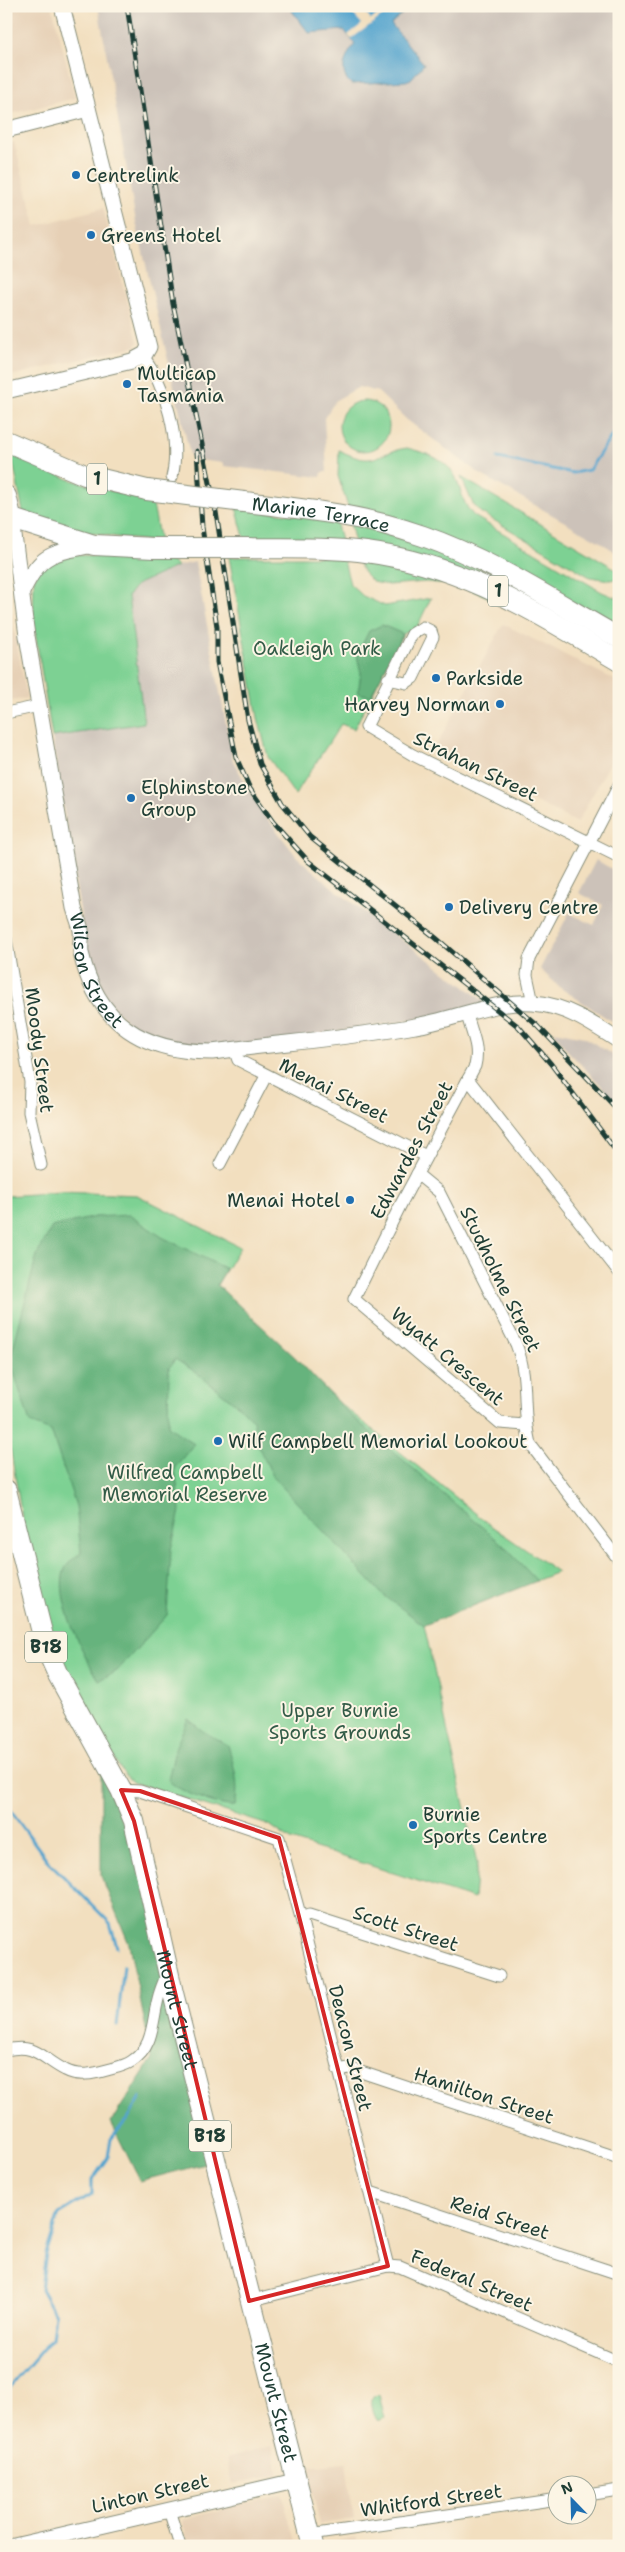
<svg xmlns="http://www.w3.org/2000/svg" width="625" height="2552" font-family="'Shantell Sans',sans-serif">
<rect width="100%" height="100%" fill="#fcf5e5"/>
<filter id="ink" filterUnits="userSpaceOnUse"><feTurbulence type="fractalNoise" baseFrequency=".02" numOctaves="2"/><feDisplacementMap in="SourceGraphic" scale="10" xChannelSelector="R" yChannelSelector="G"/><feConvolveMatrix kernelMatrix="1 2 1 2 8 2 1 2 1" color-interpolation-filters="sRGB"/></filter>
<filter id="wash" filterUnits="userSpaceOnUse"><feTurbulence type="fractalNoise" baseFrequency=".0096" numOctaves="4" result="noise"/><feDisplacementMap in="SourceGraphic" scale="20" xChannelSelector="R" yChannelSelector="G"/><feGaussianBlur stdDeviation="1.12" result="paint"/><feColorMatrix in="noise" values="0 0 0 0 0 0 0 0 0 0 0 0 0 0 0 0 0 1.4 0 .05"/><feComposite in="paint" operator="in"/></filter>
<g filter="url(#wash)">
<rect width="100%" height="100%" fill="#f2dfbf"/>
<!-- built -->
<g fill="#e6d0b6">
<path d="M6 6H52L75 98 6 115Z"/>
<path d="M14 142 36 226 103 208 138 342 136 346 6 377V144Z"/>
<path d="M6 588 27 698 6 702Z"/>
<path d="M503 624 619 682V747L577 823 434 750Z"/>
<path d="M272 2445 279 2474 232 2485 226 2458Z"/>
<path d="M346 2463 354 2519 320 2524 306 2467Z"/>
<path d="M282 2494 296 2546H189L182 2520Z"/>
<path d="M356 2537 358 2546H329L333 2542Z"/>
</g>
<!-- industrial -->
<g fill="#ccc2b9">
<path d="M98 6H288L309 33 344 30 355 44 345 58 344 65 345 76 351 84 411 79 424 65 391 24 410 6H619V555L602 543 480 474 407 420 378 392 359 387 336 400 324 418 327 472H322L321 477 224 466 223 463 191 459 136 222Z"/>
<path d="M195 562 233 761 260 809 297 857 339 893 492 1007 212 1052 146 1042 92 984 52 737 144 722 128 596 136 585 178 566Z"/>
<path d="M596 860 619 873V1026L559 987 540 969 569 913 594 925 603 905 579 893Z"/>
<path d="M554 1031 584 1037 619 1059V1104L566 1049Z"/>
</g>
<!-- green -->
<g fill="#7dd193" stroke="#4e8764">
<circle cx="364" cy="426" r="25"/>
<path d="M407 448C426 453 447 459 456 478 462 493 463 505 474 516L602 592 614 597H619V627L349 510 338 476 339 450C376 469 373 453 407 448Z"/>
<path d="M15 454 68 479 111 491 152 499 160 542C113 537 67 532 23 512L12 457Z"/>
<path d="M461 477 616 569 618 574 616 579 610 580 590 577 480 512 473 504Z"/>
<path d="M236 507 336 521 341 541H245Z"/>
<path d="M350 523 457 556 619 646V650L355 543Z"/>
<path d="M66 555 164 557 178 566 136 585 128 596 144 723 52 737 33 619 34 579 43 562Z"/>
<path d="M229 557H343L350 584 363 596 385 606 431 598 417 627 403 634 354 729 341 724 295 795 268 757 258 718Z"/>
<path d="M358 561 386 563 459 585 426 582 388 585 373 582 364 573Z"/>
<path d="M61 1192 137 1195 240 1247 217 1285 342 1405 490 1525 558 1572 424 1625 477 1863 474 1899 291 1840 271 1826 132 1782 121 1770 74 1688 53 1644 25 1536 6 1422V1196Z"/>
<path d="M379 2395 385 2418 378 2421C373 2415 370 2403 373 2396Z"/>
</g>
<!-- forest -->
<g fill="#66b37d" stroke="#427858">
<path d="M382 625 403 634 371 696 358 693 361 673 357 655 369 631Z"/>
<path d="M129 1215 162 1237 226 1269 217 1285 296 1358 349 1414 502 1544 537 1581 424 1625 382 1594 274 1478 258 1446 253 1420 242 1409 194 1371 175 1359 169 1368 168 1426 194 1444 175 1467 180 1511 171 1549 167 1615 117 1671 99 1680C84 1656 53 1597 65 1569 67 1563 76 1557 81 1552L76 1506 51 1431 30 1423 10 1360 37 1255 52 1227 95 1217Z"/>
<path d="M188 1719 204 1732 228 1745C234 1766 240 1784 235 1806 221 1808 177 1791 168 1780L176 1746Z"/>
<path d="M101 1750 121 1790 216 2161 140 2181 111 2122 152 2059 129 1944 101 1876Z"/>
</g>
<!-- water -->
<path fill="#54a4ce" stroke="#3a7081" d="M288 6H410L391 24 424 64 411 79 406 81 351 84C337 72 346 55 355 44L344 30 309 33Z"/>
<!-- pier -->
<path fill="#f2dfbf" d="M363 6H369L364 11 371 20 382 11 385 14 351 39 348 35 362 24 353 14Z"/>
<g fill="none" stroke-linecap="round" stroke-linejoin="round">
<!-- stream -->
<g stroke="#54a4ce" stroke-width="3">
<path d="M498 458 573 473 589 470 619 425"/>
<path d="M6 1804 47 1860 110 1923 117 1947"/>
<path d="M117 2025 124 1966"/>
<path d="M6 2392 52 2338 55 2314 41 2289 46 2254 59 2214 92 2194V2180L108 2157 111 2139 129 2117 141 2097"/>
</g>
</g>
</g>
<g filter="url(#ink)">
<g fill="none" stroke-linecap="round" stroke-linejoin="round">
<defs>
<g id="street">
<path d="M143 356C166 386 181 440 172 477"/>
<path d="M388 679 406 683 413 678 433 637 431 631 423 627 412 634 366 727 413 755 619 857"/>
<path d="M6 713 39 706"/>
<path d="M6 939 30 1082 29 1112 41 1165"/>
<path d="M533 1003 527 975 529 959 619 785"/>
<path d="M467 1014C471 1033 480 1046 475 1066L402 1202 354 1299 500 1423 525 1425"/>
<path d="M234 1049 238 1060 426 1156"/>
<path d="M468 1079 619 1272"/>
<path d="M220 1164 266 1076"/>
<path d="M417 1174 439 1192 516 1344C530 1380 521 1409 530 1444L619 1560"/>
<path d="M121 1790 140 1791 279 1838 301 1918 388 2266"/>
<path d="M301 1918 309 1915 499 1976"/>
<path d="M6 2050C37 2043 41 2058 65 2070 78 2077 93 2074 107 2070 114 2068 125 2066 132 2061 154 2047 152 2021 158 1999 160 1990 164 1982 167 1973"/>
<path d="M338 2070 349 2068 619 2158"/>
<path d="M370 2192 619 2274"/>
<path d="M249 2301 388 2266 400 2267 619 2362"/>
<path d="M588 2495 619 2490"/>
<path d="M169 2510 180 2546"/>
<path d="M310 2535 558 2499"/>
</g>
<g id="secondary">
<path d="M6 130 88 109"/>
<path d="M6 391 132 361 145 354 149 347 62 6"/>
<path id="s1" d="M12 520 27 636 74 908C76 915 79 922 81 930 82 937 80 945 81 953 97 1023 143 1052 212 1052 280 1043 348 1038 415 1026 454 1020 494 1000 533 1003 565 1005 593 1024 619 1041"/>
<path d="M22 592C41 552 51 554 93 545"/>
<path d="M14 2546 295 2481"/>
</g>
<g id="highway">
<path d="M6 441 85 475 147 490"/>
<path d="M6 496 12 520"/>
<path id="s2" d="M244 502C304 509 365 515 423 536 492 560 555 602 619 638"/>
<path d="M6 517 94 545 154 548"/>
<path d="M248 548C286 549 327 547 366 552 464 565 535 612 619 661"/>
<path id="s3" d="M6 1490 46 1648 58 1675 121 1790 134 1821 173 1993 313 2546"/>
</g>
</defs>
<!-- street casing -->
<use href="#street" stroke="#888e7a" stroke-width="13"/>
<!-- secondary casing -->
<use href="#secondary" stroke="#888e7a" stroke-width="17"/>
<!-- highway casing -->
<use href="#highway" stroke="#888e7a" stroke-width="22"/>
<!-- street -->
<use href="#street" stroke="#fff" stroke-width="11"/>
<!-- secondary -->
<use href="#secondary" stroke="#fff" stroke-width="15"/>
<!-- highway -->
<use href="#highway" stroke="#fff" stroke-width="20"/>
<defs>
<g id="rail">
<path d="M127 6 173 304 216 512 248 720 260 764 282 803 310 837 436 938 538 1026 619 1111"/>
<path d="M197 451 202 527 217 627V662L236 757 250 789 273 822 308 861 519 1027 551 1064 619 1155"/>
</g>
</defs>
<!-- rail casing -->
<use href="#rail" stroke="#1f3d34" stroke-width="5"/>
<!-- rail -->
<use href="#rail" stroke="#fcf5e5" stroke-width="3" stroke-dasharray="9" stroke-linecap="butt"/>
<defs>
<g id="highway-bridge">
<path d="M147 490 244 502"/>
<path d="M154 548H248"/>
</g>
</defs>
<!-- highway-bridge casing -->
<use href="#highway-bridge" stroke="#888e7a" stroke-width="22" stroke-linecap="butt"/>
<!-- highway-bridge -->
<use href="#highway-bridge" stroke="#fff" stroke-width="20"/>
</g>
</g>
<!-- marked area -->
<path fill="none" stroke="#d62828" stroke-width="4" stroke-linejoin="round" d="M121 1790 140 1791 279 1838 388 2266 249 2301 134 1821Z"/>
<!-- markers -->
<g fill="#1f6fb2" stroke="#fcf5e5" stroke-width="2">
<circle cx="76" cy="175" r="5"/>
<circle cx="91" cy="235" r="5"/>
<circle cx="127" cy="384" r="5"/>
<circle cx="436" cy="678" r="5"/>
<circle cx="500" cy="704" r="5"/>
<circle cx="131" cy="798" r="5"/>
<circle cx="449" cy="907" r="5"/>
<circle cx="350" cy="1200" r="5"/>
<circle cx="218" cy="1441" r="5"/>
<circle cx="413" cy="1825" r="5"/>
</g>
<g text-anchor="middle" stroke-width="4" stroke-linejoin="round" paint-order="stroke">
<!-- shield labels -->
<g fill="#fcf5e5" stroke="#617469" stroke-width="1">
<rect x="87" y="463.5" width="20" height="31" rx="4"/>
<rect x="488" y="575.5" width="20" height="31" rx="4"/>
<rect x="25" y="1631.5" width="42" height="31" rx="4"/>
<rect x="189" y="2120.5" width="42" height="31" rx="4"/>
</g>
<g font-size="18" font-weight="bold" fill="#1f3d34">
<text x="97" y="485">1</text>
<text x="498" y="597">1</text>
<text x="46" y="1653">B18</text>
<text x="210" y="2142">B18</text>
</g>
<!-- poi labels -->
<g font-size="19" fill="#1f3d34" stroke="#fcf5e5" text-anchor="start">
<text x="86" y="182">Centrelink</text>
<text x="101" y="242">Greens Hotel</text>
<text x="137" y="380">Multicap<tspan x="137" dy="22">Tasmania</tspan></text>
<text x="446" y="685">Parkside</text>
<text x="490" y="711" text-anchor="end">Harvey Norman</text>
<text x="141" y="794">Elphinstone<tspan x="141" dy="22">Group</tspan></text>
<text x="459" y="914">Delivery Centre</text>
<text x="340" y="1207" text-anchor="end">Menai Hotel</text>
<text x="228" y="1448">Wilf Campbell Memorial Lookout</text>
<text x="423" y="1821">Burnie<tspan x="423" dy="22">Sports Centre</tspan></text>
</g>
<!-- street labels -->
<g font-size="19" fill="#1f3d34" stroke="#fcf5e5">
<text dy="7" stroke="none"><textPath href="#s2" startOffset="78">Marine Terrace</textPath></text>
<text transform="translate(476 766) rotate(26)" y="7">Strahan Street</text>
<text dy="7" stroke="none"><textPath href="#s1" startOffset="460">Wilson Street</textPath></text>
<text transform="translate(40 1050) rotate(83)" y="7">Moody Street</text>
<text transform="translate(334 1090) rotate(27)" y="7">Menai Street</text>
<text transform="translate(411 1150) rotate(-62)" y="7">Edwardes Street</text>
<text transform="translate(501 1279) rotate(64)" y="7">Studholme Street</text>
<text transform="translate(448 1356) rotate(40)" y="7">Wyatt Crescent</text>
<text transform="translate(406 1928) rotate(18)" y="7">Scott Street</text>
<text dy="7" stroke="none"><textPath href="#s3" startOffset="551">Mount Street</textPath></text>
<text transform="translate(351 2048) rotate(76)" y="7">Deacon Street</text>
<text transform="translate(484 2095) rotate(18)" y="7">Hamilton Street</text>
<text transform="translate(500 2217) rotate(18)" y="7">Reid Street</text>
<text transform="translate(472 2280) rotate(23)" y="7">Federal Street</text>
<text dy="7" stroke="none"><textPath href="#s3" startOffset="956">Mount Street</textPath></text>
<text transform="translate(150 2493) rotate(-13)" y="7">Linton Street</text>
<text transform="translate(431 2500) rotate(-8)" y="7">Whitford Street</text>
</g>
<!-- park labels -->
<g font-size="19" fill="#325b47" stroke="#fcf5e5">
<text x="317" y="655">Oakleigh Park</text>
<text x="185" y="1479">Wilfred Campbell<tspan x="185" dy="22">Memorial Reserve</tspan></text>
<text x="340" y="1717">Upper Burnie<tspan x="340" dy="22">Sports Grounds</tspan></text>
</g>
</g>
<!-- margin -->
<rect width="625" height="2552" fill="none" stroke="#fcf5e5" stroke-width="25"/>
<!-- north arrow -->
<g transform="translate(572 2500) rotate(337)"><circle r="24" fill="#fcf5e5" stroke="#a4ab9e"/>
<path d="M0-4L9 19L0 12L-9 19Z" fill="#1f6fb2"/>
<text y="-8" font-size="14" font-weight="bold" text-anchor="middle" fill="#1f3d34">N</text>
</g>
</svg>
